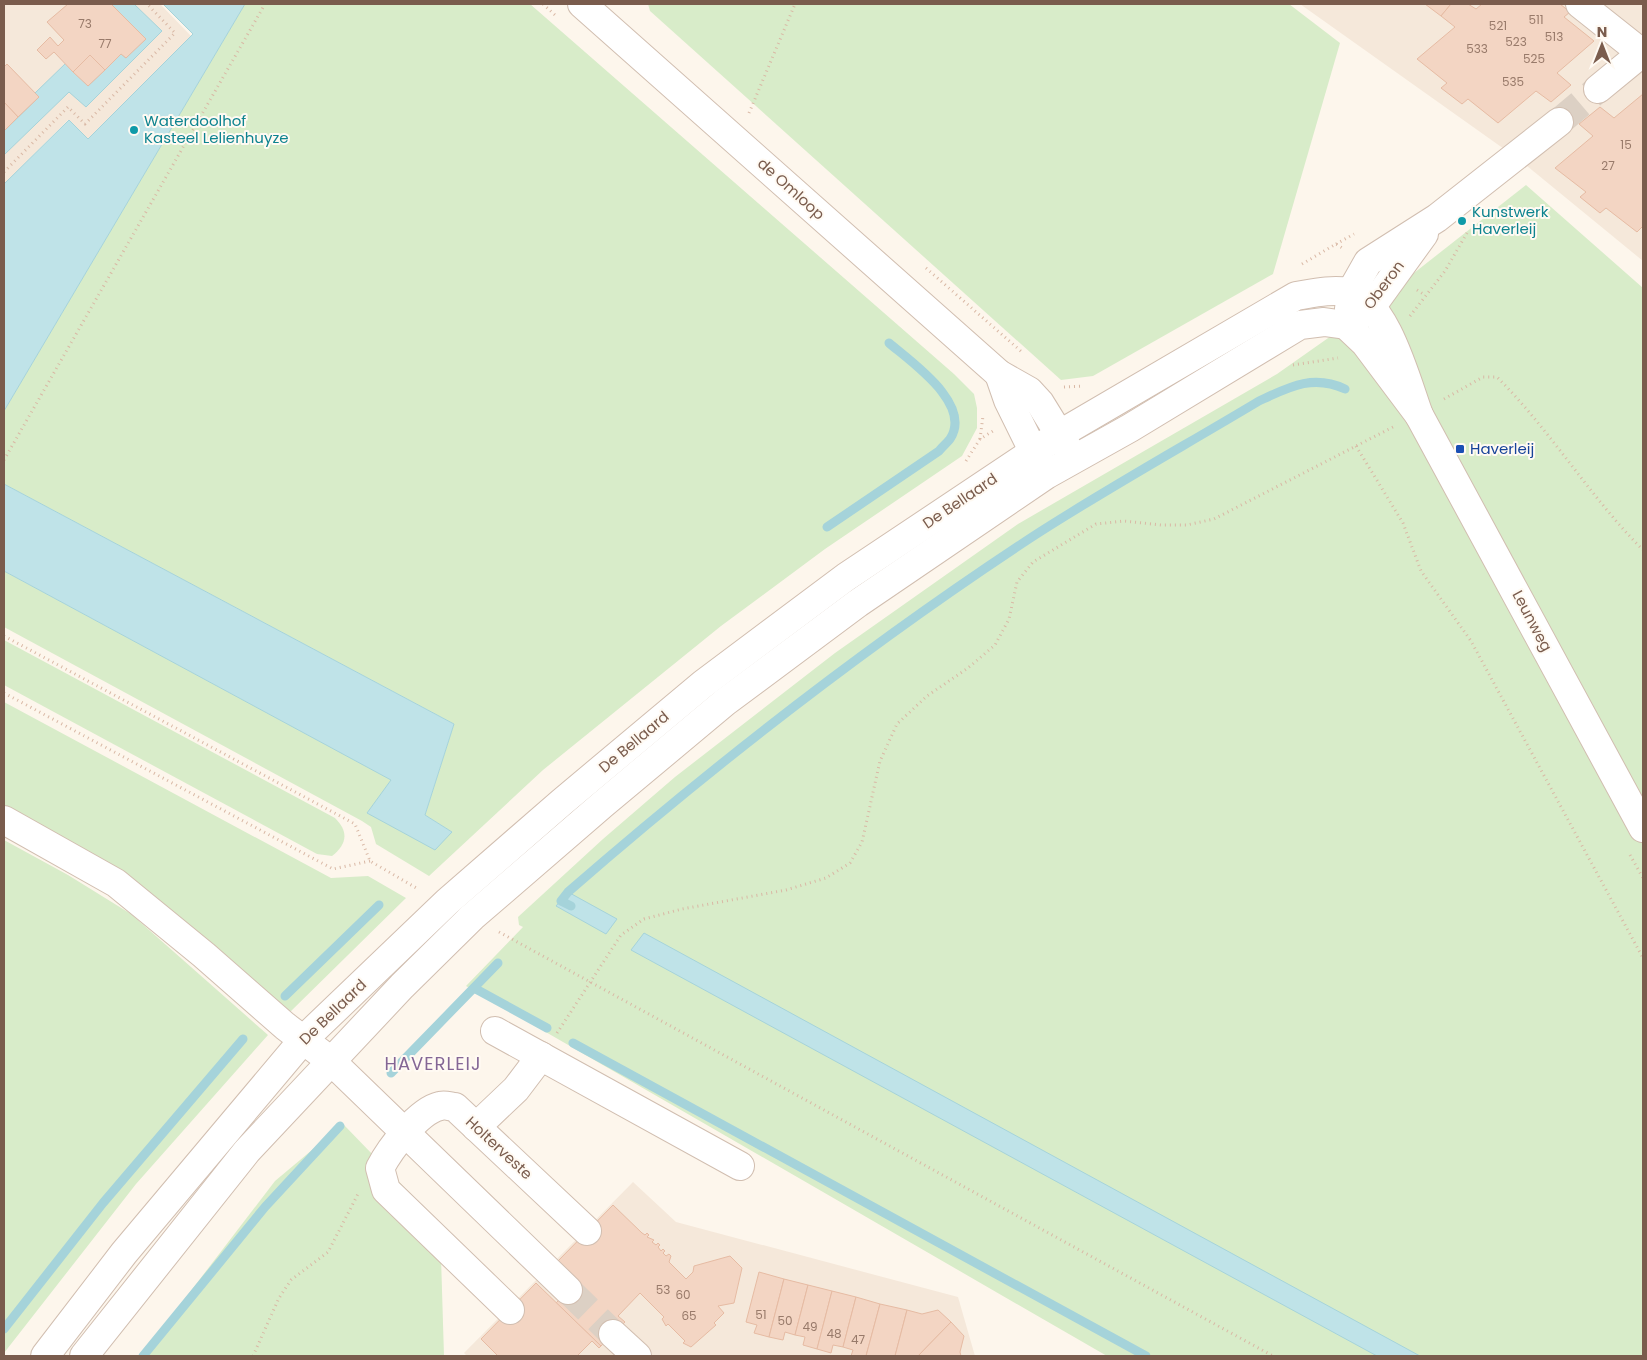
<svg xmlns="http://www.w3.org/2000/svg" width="1647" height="1360" font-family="Poppins,sans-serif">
<rect width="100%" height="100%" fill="#fdf6ec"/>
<!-- residential -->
<g fill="#f5e8da">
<path d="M4 4H160L191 36 88 139 68 120 4 184Z"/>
<path d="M1300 4H1643V261L1521 161Z"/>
<path d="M633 1182 676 1222 958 1297 975 1356H467L464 1353Z"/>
</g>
<!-- green -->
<g fill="#d8ecc9">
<path d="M245 4H530L954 374 974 394 977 408V428L962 456 825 549 721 626 543 770 429 876 376 844 371 827 362 821 4 627V571L392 780 367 813 452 832 425 815 454 724 4 484V411Z"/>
<path d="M648 4H1289L1340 43 1273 274 1093 376 1061 380 650 11Z"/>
<path d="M1526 185 1643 288V1356H1107L466 986 523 927 519 925 518 917 603 839 675 777 835 653 1018 524 1277 374 1358 317Z"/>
<path d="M4 640 335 818C349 832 347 844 332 856L317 854 4 685Z"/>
<path d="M4 702 331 878 368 876 406 898 289 1013 129 876 4 806Z"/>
<path d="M4 840 68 875 131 914 268 1035 136 1184 4 1353Z"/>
<path d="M343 1124 440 1224 444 1356H141L275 1181Z"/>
</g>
<!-- water -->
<g fill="#bfe3e8" stroke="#a5d3da">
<path d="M111 4H134L162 31 86 107 69 92 4 155V131L39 97 35 93 66 63 88 86 121 54 126 58 145 39Z"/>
<path d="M163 4H245L4 411V184L69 120 88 139 193 34Z"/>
<path d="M4 484 454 724 425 815 452 832 435 850 367 813 391 780 4 571Z"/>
<path d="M568 892 617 919 606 934 556 906Z"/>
<path d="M644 933 1420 1356H1377L631 950Z"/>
</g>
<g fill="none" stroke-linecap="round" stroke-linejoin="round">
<!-- stream -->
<g stroke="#a5d3da" stroke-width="9">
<path d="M827 527 939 451C942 447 947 443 950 439 973 404 911 362 889 343"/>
<path d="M571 906 561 901 568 892C715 764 869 644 1032 537 1106 489 1184 446 1259 401 1289 387 1313 374 1345 389"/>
<path d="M474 988 547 1028"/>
<path d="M285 996 379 905"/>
<path d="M573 1043 1146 1356"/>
<path d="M391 1073 498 963"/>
<path d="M4 1329 103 1203 243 1039"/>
<path d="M143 1356 265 1207 340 1126"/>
</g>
</g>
<!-- building -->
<g fill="#f3d5c3" stroke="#e6bba3">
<path d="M68 4H111L146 39 126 58 121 54 105 70 90 55 73 72 54 52 46 59 37 50 50 37 58 46 64 40 47 22Z"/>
<path d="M1425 4H1451L1441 16Z"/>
<path d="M1451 4H1468L1476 9 1482 4H1560L1570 12 1564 17 1594 41 1557 73 1571 85 1551 102 1536 91 1498 123 1468 99 1462 104 1441 88 1447 83 1417 59 1455 27 1441 16Z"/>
<path d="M90 55 105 70 88 86 73 72Z"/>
<path d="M7 64 39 97 18 117 4 102V67Z"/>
<path d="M1643 94V226L1637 232 1606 208 1600 213 1580 197 1586 192 1555 168 1593 136 1579 124 1600 107 1614 118Z"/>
<path d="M4 102 18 117 4 131Z"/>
<path d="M613 1205 642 1233 645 1235 647 1233 649 1235 647 1237 654 1240 652 1242 656 1245 658 1243 660 1245 658 1247 661 1251 663 1249 665 1251 663 1253 666 1256 669 1254 671 1256 669 1262 686 1279 693 1272 694 1266 730 1256 742 1268 734 1303 718 1306 724 1313 714 1323 716 1325 691 1347 683 1343 685 1341 668 1324 666 1326 662 1319 664 1317 640 1293 618 1316 625 1322 601 1346 556 1303 578 1281 558 1261Z"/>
<path d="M759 1272 784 1279 769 1337 754 1333 757 1325 746 1322Z"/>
<path d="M784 1279 808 1285 795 1335 785 1332 783 1340 769 1337Z"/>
<path d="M536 1283 601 1346 599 1348 592 1341 577 1356H498L481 1339Z"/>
<path d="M808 1285 832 1291 817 1349 803 1345 805 1337 795 1335Z"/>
<path d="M832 1291 856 1297 843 1347 833 1345 831 1353 817 1349Z"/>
<path d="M856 1297 880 1304 866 1356H851L853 1350 843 1347Z"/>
<path d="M880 1304 907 1310 895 1356H866Z"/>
<path d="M907 1310 922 1314 938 1310 951 1322 918 1356H895Z"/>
<path d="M951 1322 964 1336 960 1352 961 1356H918Z"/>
</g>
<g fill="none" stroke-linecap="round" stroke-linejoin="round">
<!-- minor-tunnel -->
<g stroke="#dcd0c4" stroke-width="28" stroke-dasharray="28 14" stroke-linecap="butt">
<path d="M1559 122 1598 89"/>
<path d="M568 1290 613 1334"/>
</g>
<defs>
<g id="minor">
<path d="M582 4 999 374 1029 391 1040 403 1069 450"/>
<path d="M1580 4 1643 54"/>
<path d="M1598 89 1643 52"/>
<path d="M1349 309 1351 292 1368 262 1437 218 1559 122"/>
<path d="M1358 317 1372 306 1424 234"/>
<path d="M1346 325 1365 343 1419 415 1643 828"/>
<path d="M999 374 1008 400 1041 467"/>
<path d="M4 820 116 883 204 955 285 1026 331 1061 568 1290"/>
<path d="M495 1031 740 1166"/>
<path d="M476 1127 516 1089 541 1056"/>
<path d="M510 1310 386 1190 380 1168C390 1149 418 1111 440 1106 444 1104 451 1107 455 1107L587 1231"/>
<path d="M613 1334 637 1356"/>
<path d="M45 1356 124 1253 303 1040 447 902 562 802 703 684 846 577 1060 434 1296 296C1314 293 1331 289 1349 292 1386 300 1407 383 1419 415"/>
<path d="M84 1356 247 1151 402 986 472 917 603 804 725 702 858 603 1046 475 1130 428 1300 325 1324 322 1346 325"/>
</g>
</defs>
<!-- minor casing -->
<use href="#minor" stroke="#d1beb0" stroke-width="30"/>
<!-- path -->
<g stroke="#d9b8a5" stroke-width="3" stroke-dasharray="1 4" stroke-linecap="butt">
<path d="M543 4 555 15"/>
<path d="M749 113 795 4"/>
<path d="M4 172 68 107 85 124 175 33 147 4"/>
<path d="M1336 244 1354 234"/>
<path d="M1302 264 1336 244 1344 249"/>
<path d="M926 268 1023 353"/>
<path d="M1417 290 1425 295"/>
<path d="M1410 316 1445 271 1467 233"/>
<path d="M1293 365 1338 358"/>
<path d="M1064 387 1083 386"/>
<path d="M1444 399 1483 377H1497C1551 431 1590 497 1643 550"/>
<path d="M980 439 983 416"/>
<path d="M1356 446 1403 523 1421 571 1471 641 1643 958"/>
<path d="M4 460 265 4"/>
<path d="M966 461 980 439 993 431"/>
<path d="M4 636 355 824 370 861 418 889"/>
<path d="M4 693 333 869 370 861"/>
<path d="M1630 855 1643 878"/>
<path d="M499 932 1273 1356"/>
<path d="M557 1033 621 935 644 919 682 909 786 890 826 878 850 863 862 842 880 761 897 724 927 696 968 668 995 645 1009 619 1017 582 1033 562 1096 524 1124 521 1161 525H1187L1214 519 1393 427"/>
<path d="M253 1356 279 1298 291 1280 328 1252 358 1194"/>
</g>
<!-- minor -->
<use href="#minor" stroke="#fff" stroke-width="28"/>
</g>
<!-- markers -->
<g fill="#0f9aa8" stroke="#fffaf3" stroke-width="2">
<circle cx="134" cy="130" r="5"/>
<circle cx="1462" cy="221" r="5"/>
</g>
<rect fill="#1a4fb4" stroke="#fffaf3" stroke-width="2" x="1455" y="444" width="10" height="10" rx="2.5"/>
<g text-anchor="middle" stroke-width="4" stroke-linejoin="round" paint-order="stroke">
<!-- number labels -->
<g font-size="12" fill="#987a6a">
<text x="1536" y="24">511</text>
<text x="85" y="28">73</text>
<text x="1498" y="30">521</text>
<text x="1554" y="41">513</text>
<text x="1516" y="46">523</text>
<text x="105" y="48">77</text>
<text x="1477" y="53">533</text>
<text x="1534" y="63">525</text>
<text x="1513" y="86">535</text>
<text x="1626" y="149">15</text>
<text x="1608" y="170">27</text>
<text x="663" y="1294">53</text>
<text x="683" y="1299">60</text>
<text x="761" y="1319">51</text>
<text x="689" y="1320">65</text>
<text x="785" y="1325">50</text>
<text x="810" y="1331">49</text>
<text x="834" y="1338">48</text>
<text x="858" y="1344">47</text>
</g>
<!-- culture labels -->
<g font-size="15" fill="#0d838f" stroke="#fffaf3" text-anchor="start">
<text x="144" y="126">Waterdoolhof<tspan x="144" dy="17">Kasteel Lelienhuyze</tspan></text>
<text x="1472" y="217">Kunstwerk<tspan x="1472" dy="17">Haverleij</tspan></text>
</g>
<!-- street labels -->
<g font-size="15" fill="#7a5c4d" stroke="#fffaf3">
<text transform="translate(791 189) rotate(42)" y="5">de Omloop</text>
<text transform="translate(1384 285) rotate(-53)" y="5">Oberon</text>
<text transform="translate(960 501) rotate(-34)" y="5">De Bellaard</text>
<text transform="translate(1532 621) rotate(62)" y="5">Leunweg</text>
<text transform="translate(634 742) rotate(-40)" y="5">De Bellaard</text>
<text transform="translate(333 1012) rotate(-44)" y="5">De Bellaard</text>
<text transform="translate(499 1148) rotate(43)" y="5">Holterveste</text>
</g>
<!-- transit labels -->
<g font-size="15" fill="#164399" stroke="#fffaf3" text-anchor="start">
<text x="1470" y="454">Haverleij</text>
</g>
<!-- quarter labels -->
<g font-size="18" letter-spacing="1" fill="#846695" stroke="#fffaf3">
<text x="433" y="1070">HAVERLEIJ</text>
</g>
</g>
<!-- border -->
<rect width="1647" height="1360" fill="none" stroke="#7a5c4d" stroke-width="10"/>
<!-- north arrow -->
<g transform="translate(1602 45)" stroke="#fffaf3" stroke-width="4" paint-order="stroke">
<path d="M0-4L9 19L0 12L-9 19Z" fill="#7a5c4d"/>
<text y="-8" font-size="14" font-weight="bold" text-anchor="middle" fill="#7a5c4d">N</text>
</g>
</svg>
